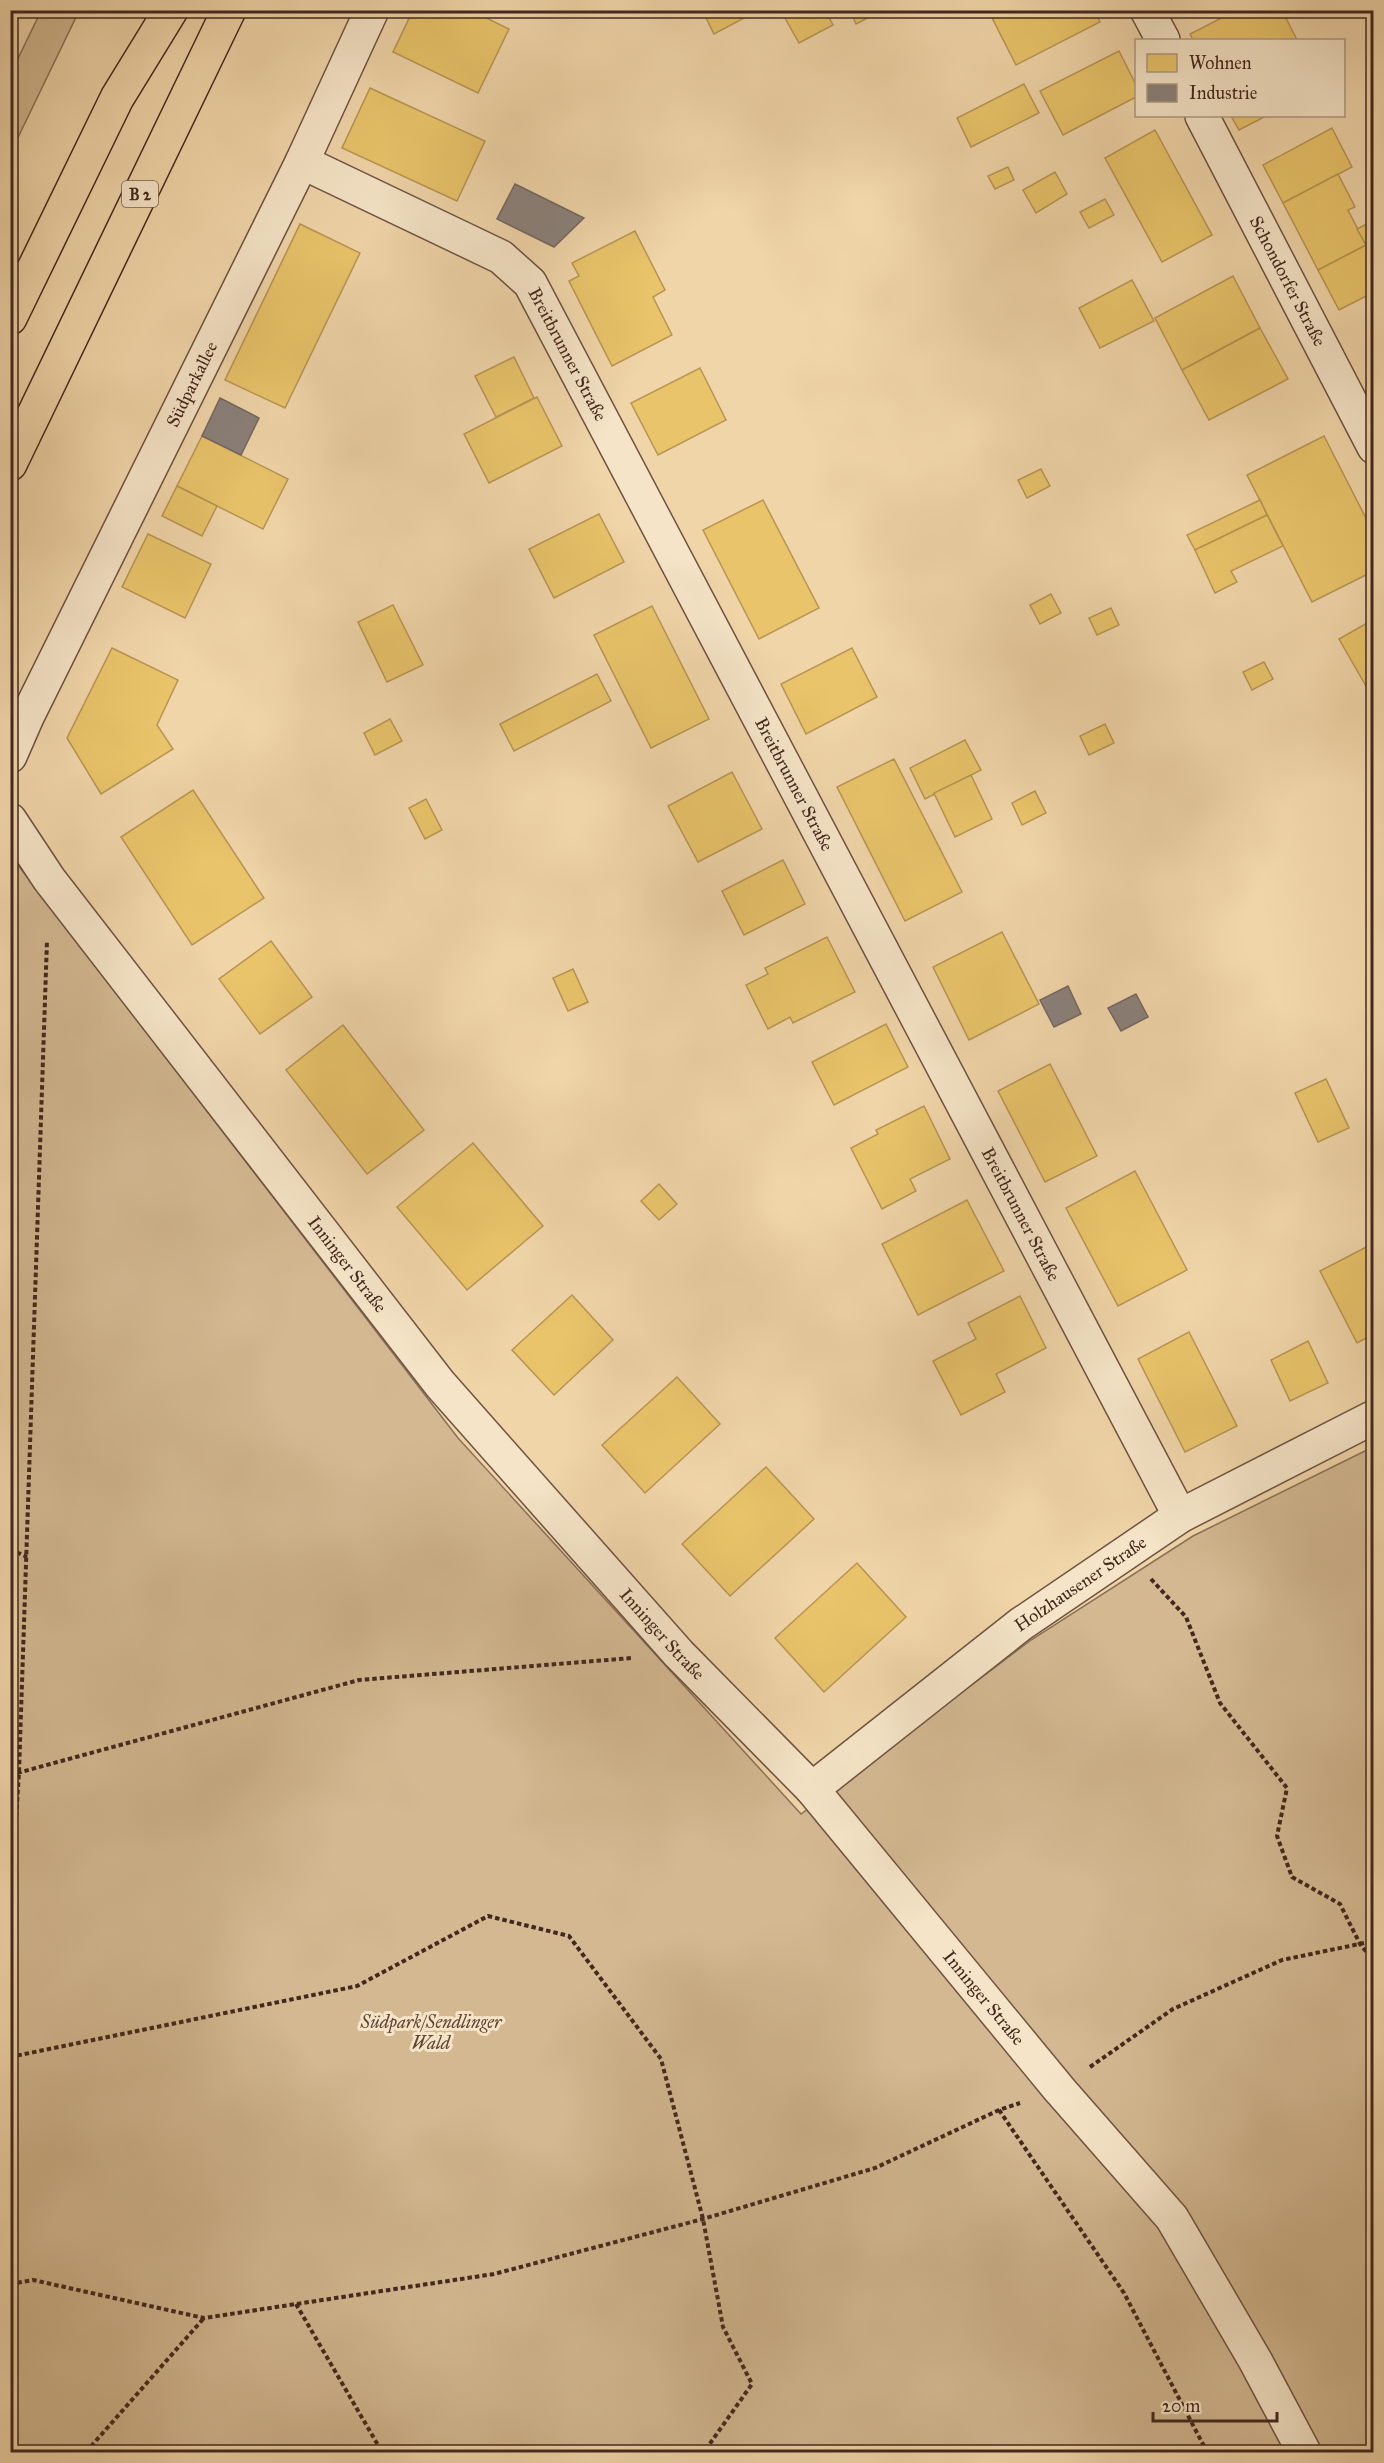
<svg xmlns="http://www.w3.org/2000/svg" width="1384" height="2463" font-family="'IM FELL Great Primer',serif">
<rect width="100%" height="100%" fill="#f0d5a9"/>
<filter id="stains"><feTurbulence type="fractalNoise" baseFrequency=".00333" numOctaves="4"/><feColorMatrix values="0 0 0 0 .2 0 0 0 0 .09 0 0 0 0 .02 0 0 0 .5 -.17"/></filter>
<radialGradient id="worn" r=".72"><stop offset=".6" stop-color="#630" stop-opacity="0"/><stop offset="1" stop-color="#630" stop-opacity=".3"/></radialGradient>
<!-- green -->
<g fill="#d3b891" stroke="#8b7058" stroke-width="1.5">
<path d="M41 11H79L11 152V73Z"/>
<path d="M11 856 458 1438 801 1814 1031 1640 1193 1536 1373 1447V2452H11Z"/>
</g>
<!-- homes -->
<g fill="#e9c46a" stroke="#b79553" stroke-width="1.5">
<path d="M413 10H470L509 29 478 93 393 52Z"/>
<path d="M702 10H742L746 17 714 34Z"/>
<path d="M800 10H825L833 25 799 43 785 18Z"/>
<path d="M850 10H883L856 24Z"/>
<path d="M988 10H1094L1100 22 1016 65Z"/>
<path d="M1237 10H1282L1297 40H1193L1190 34Z"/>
<path d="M1119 51 1136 85V97L1063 135 1040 91Z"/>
<path d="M1024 84 1039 113 971 147 957 118Z"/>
<path d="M370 88 485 141 457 201 342 148Z"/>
<path d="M1231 116H1266L1239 130Z"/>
<path d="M1332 128 1352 167 1283 203 1263 165Z"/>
<path d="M1155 130 1212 235 1162 262 1105 158Z"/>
<path d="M1008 167 1014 180 995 189 988 176Z"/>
<path d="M1055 172 1067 194 1036 213 1023 190Z"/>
<path d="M1338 174 1355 207 1348 210 1366 245 1318 270 1283 203Z"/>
<path d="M1105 199 1114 215 1089 228 1080 212Z"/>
<path d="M1374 220V241L1366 245 1357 229Z"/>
<path d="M300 224 360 253 285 408 225 380Z"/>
<path d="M635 231 665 290 653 297 672 335 612 366 569 281 579 276 572 263Z"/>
<path d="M1374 241V292L1339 310 1318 270Z"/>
<path d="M1233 276 1260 328 1182 370 1155 318Z"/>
<path d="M1132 280 1154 321 1100 348 1079 308Z"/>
<path d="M1260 328 1288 379 1209 420 1182 370Z"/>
<path d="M514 357 534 398 496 417 475 376Z"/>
<path d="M700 368 726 420 658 455 631 403Z"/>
<path d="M537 397 562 446 489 483 464 434Z"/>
<path d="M202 436 288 479 263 529 177 486Z"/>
<path d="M1324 436 1374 534V571L1312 602 1247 475Z"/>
<path d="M1041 469 1050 486 1027 498 1018 480Z"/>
<path d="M177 486 217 506 202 536 162 516Z"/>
<path d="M763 500 819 608 759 639 703 530Z"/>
<path d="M1260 500 1267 515 1195 550 1187 535Z"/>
<path d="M599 514 624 562 554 598 529 549Z"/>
<path d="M1267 515 1283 546 1231 571 1237 582 1215 593 1195 550Z"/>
<path d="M148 534 211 564 185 618 122 587Z"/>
<path d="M1051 594 1061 613 1040 624 1030 605Z"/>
<path d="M393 605 423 665 387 682 358 622Z"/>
<path d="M652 606 709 719 651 748 594 635Z"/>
<path d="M1111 608 1119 625 1097 635 1089 618Z"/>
<path d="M1374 619V700L1339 639Z"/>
<path d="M112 648 178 680 157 725 173 749 101 794 67 738Z"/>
<path d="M852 648 877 697 806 734 781 684Z"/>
<path d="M1264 662 1273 679 1252 690 1243 672Z"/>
<path d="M597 674 611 701 514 751 500 724Z"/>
<path d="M390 719 402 741 375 755 364 733Z"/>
<path d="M1105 724 1114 743 1089 755 1080 736Z"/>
<path d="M965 740 981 770 925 799 910 768Z"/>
<path d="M894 759 962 892 905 921 837 787Z"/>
<path d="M732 772 762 829 698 862 668 806Z"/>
<path d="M971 775 992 819 955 837 934 793Z"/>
<path d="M193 790 264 898 192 945 121 837Z"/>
<path d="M1035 791 1046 813 1022 825 1012 803Z"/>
<path d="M426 799 442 830 425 839 409 808Z"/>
<path d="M783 860 805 904 744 935 722 891Z"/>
<path d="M1002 932 1039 1004 969 1040 933 967Z"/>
<path d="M827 937 855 992 793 1023 790 1017 768 1029 746 985 768 974 765 968Z"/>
<path d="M271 941 312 997 260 1034 219 979Z"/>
<path d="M573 969 588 1002 568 1011 553 978Z"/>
<path d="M886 1024 908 1067 834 1105 812 1062Z"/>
<path d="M343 1025 424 1130 367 1174 286 1070Z"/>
<path d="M1050 1064 1097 1156 1045 1182 998 1091Z"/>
<path d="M1326 1079 1349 1128 1318 1142 1295 1093Z"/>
<path d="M924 1106 950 1159 910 1179 916 1191 882 1209 851 1148 878 1134 876 1130Z"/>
<path d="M473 1143 543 1226 467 1290 397 1207Z"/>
<path d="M1135 1171 1187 1270 1118 1306 1066 1208Z"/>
<path d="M659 1184 677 1204 659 1220 641 1201Z"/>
<path d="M967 1200 1004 1271 918 1315 882 1244Z"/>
<path d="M1374 1243V1334L1357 1343 1320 1271Z"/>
<path d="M572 1295 613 1340 554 1395 512 1350Z"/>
<path d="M1020 1296 1046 1348 996 1374 1005 1392 961 1415 933 1361 976 1339 968 1323Z"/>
<path d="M1189 1332 1237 1426 1185 1452 1138 1359Z"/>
<path d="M1308 1341 1328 1383 1290 1401 1271 1360Z"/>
<path d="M677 1377 720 1424 645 1493 602 1445Z"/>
<path d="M766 1467 814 1519 730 1596 682 1544Z"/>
<path d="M857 1563 906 1617 824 1692 775 1638Z"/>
</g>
<!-- industry -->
<g fill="#8a817c" stroke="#756660" stroke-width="1.5">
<path d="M515 184 584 218 554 247 497 219Z"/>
<path d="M220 398 259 418 241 455 202 436Z"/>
<path d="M1068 986 1081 1014 1054 1027 1040 1000Z"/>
<path d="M1136 994 1148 1017 1121 1031 1108 1008Z"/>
</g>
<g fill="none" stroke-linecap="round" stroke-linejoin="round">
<defs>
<g id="minor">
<path d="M1147 10 1163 40"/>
<path id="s1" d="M1202 116 1374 447"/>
<path id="s2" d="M302 162 501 257 530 283 1180 1516"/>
<path id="s3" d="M10 756 27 717 302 162 372 10"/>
<path id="s4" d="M10 820 49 879 440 1384 679 1654 812 1789 1059 2089 1172 2218 1255 2360 1304 2452"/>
<path id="s5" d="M812 1789 1021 1624 1180 1516 1374 1417"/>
</g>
<g id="highway">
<path d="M10 318 117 98 171 10"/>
<path d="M10 464 229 10"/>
</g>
</defs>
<!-- minor casing -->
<use href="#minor" stroke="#6e5341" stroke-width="36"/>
<!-- highway casing -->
<use href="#highway" stroke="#43281e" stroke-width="36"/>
<!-- path -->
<g stroke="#43281e" stroke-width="4" stroke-dasharray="4.5 3" stroke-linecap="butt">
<path d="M10 1549 27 1557"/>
<path d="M1151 1579 1186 1617 1220 1703 1287 1788 1277 1836 1292 1877 1340 1904 1360 1944 1374 1961"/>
<path d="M10 1775 359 1680 632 1658"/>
<path d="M10 1914 19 1772 47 940"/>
<path d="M10 2057 357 1986 488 1916 569 1936 661 2059 703 2219 723 2327 752 2384 704 2452"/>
<path d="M1090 2067 1173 2009 1282 1960 1374 1941"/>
<path d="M999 2110 1124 2293 1207 2452"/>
<path d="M10 2284 33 2280 204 2318 494 2274 703 2219 875 2168 999 2110 1020 2103"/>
<path d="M296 2304 382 2452"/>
<path d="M86 2452 204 2318"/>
</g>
<!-- minor -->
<use href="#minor" stroke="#f5e4c7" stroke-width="33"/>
<!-- highway -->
<use href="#highway" stroke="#f0d5a9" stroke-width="33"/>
</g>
<g text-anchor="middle" stroke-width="6" stroke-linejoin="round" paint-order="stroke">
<!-- shield labels -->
<rect fill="#f5e4c7" stroke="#786051" stroke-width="1.5" x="122" y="181" width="36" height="26" rx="4.5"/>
<g font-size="16" font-weight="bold" fill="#43281e">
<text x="140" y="200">B 2</text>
</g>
<!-- street labels -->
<g font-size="18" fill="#43281e" stroke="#f5e4c7">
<text dy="6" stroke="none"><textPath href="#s1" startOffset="186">Schondorfer Straße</textPath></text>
<text dy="6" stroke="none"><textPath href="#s2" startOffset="340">Breitbrunner Straße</textPath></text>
<text dy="6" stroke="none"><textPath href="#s3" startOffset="414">Südparkallee</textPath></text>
<text dy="6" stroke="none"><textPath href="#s2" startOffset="826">Breitbrunner Straße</textPath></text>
<text dy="6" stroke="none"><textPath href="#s2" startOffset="1312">Breitbrunner Straße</textPath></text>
<text dy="6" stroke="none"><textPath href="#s4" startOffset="558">Inninger Straße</textPath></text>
<text dy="6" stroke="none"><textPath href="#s5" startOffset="338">Holzhausener Straße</textPath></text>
<text dy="6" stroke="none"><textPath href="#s4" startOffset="1044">Inninger Straße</textPath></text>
<text dy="6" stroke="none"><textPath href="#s4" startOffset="1530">Inninger Straße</textPath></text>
</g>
<!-- park labels -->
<g font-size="18" font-style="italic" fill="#604535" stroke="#f5e4c7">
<text x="431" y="2028">Südpark/Sendlinger<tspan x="431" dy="21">Wald</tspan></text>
</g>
</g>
<!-- margin -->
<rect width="1384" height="2463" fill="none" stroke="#f0d5a9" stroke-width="36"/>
<rect x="12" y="12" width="1360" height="2439" fill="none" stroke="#43281e" stroke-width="3"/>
<rect x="18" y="18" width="1348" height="2427" fill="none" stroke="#43281e" stroke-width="1.5"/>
<!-- legend -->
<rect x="1135" y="39" width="210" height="78" fill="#f5e4c7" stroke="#ae9983" stroke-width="1.5"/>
<rect x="1147" y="54" width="30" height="18" fill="#e9c46a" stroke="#ae9983" stroke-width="1.5"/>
<text x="1189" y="69" font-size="18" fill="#43281e">Wohnen</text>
<rect x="1147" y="84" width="30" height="18" fill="#8a817c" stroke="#ae9983" stroke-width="1.5"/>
<text x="1189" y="99" font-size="18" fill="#43281e">Industrie</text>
<!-- scale -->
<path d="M1153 2412v9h124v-9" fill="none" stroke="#43281e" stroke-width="3"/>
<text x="1162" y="2412" font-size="18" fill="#43281e" stroke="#f5e4c7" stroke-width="4.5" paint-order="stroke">20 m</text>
<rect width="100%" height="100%" filter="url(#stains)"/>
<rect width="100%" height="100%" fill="url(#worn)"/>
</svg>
